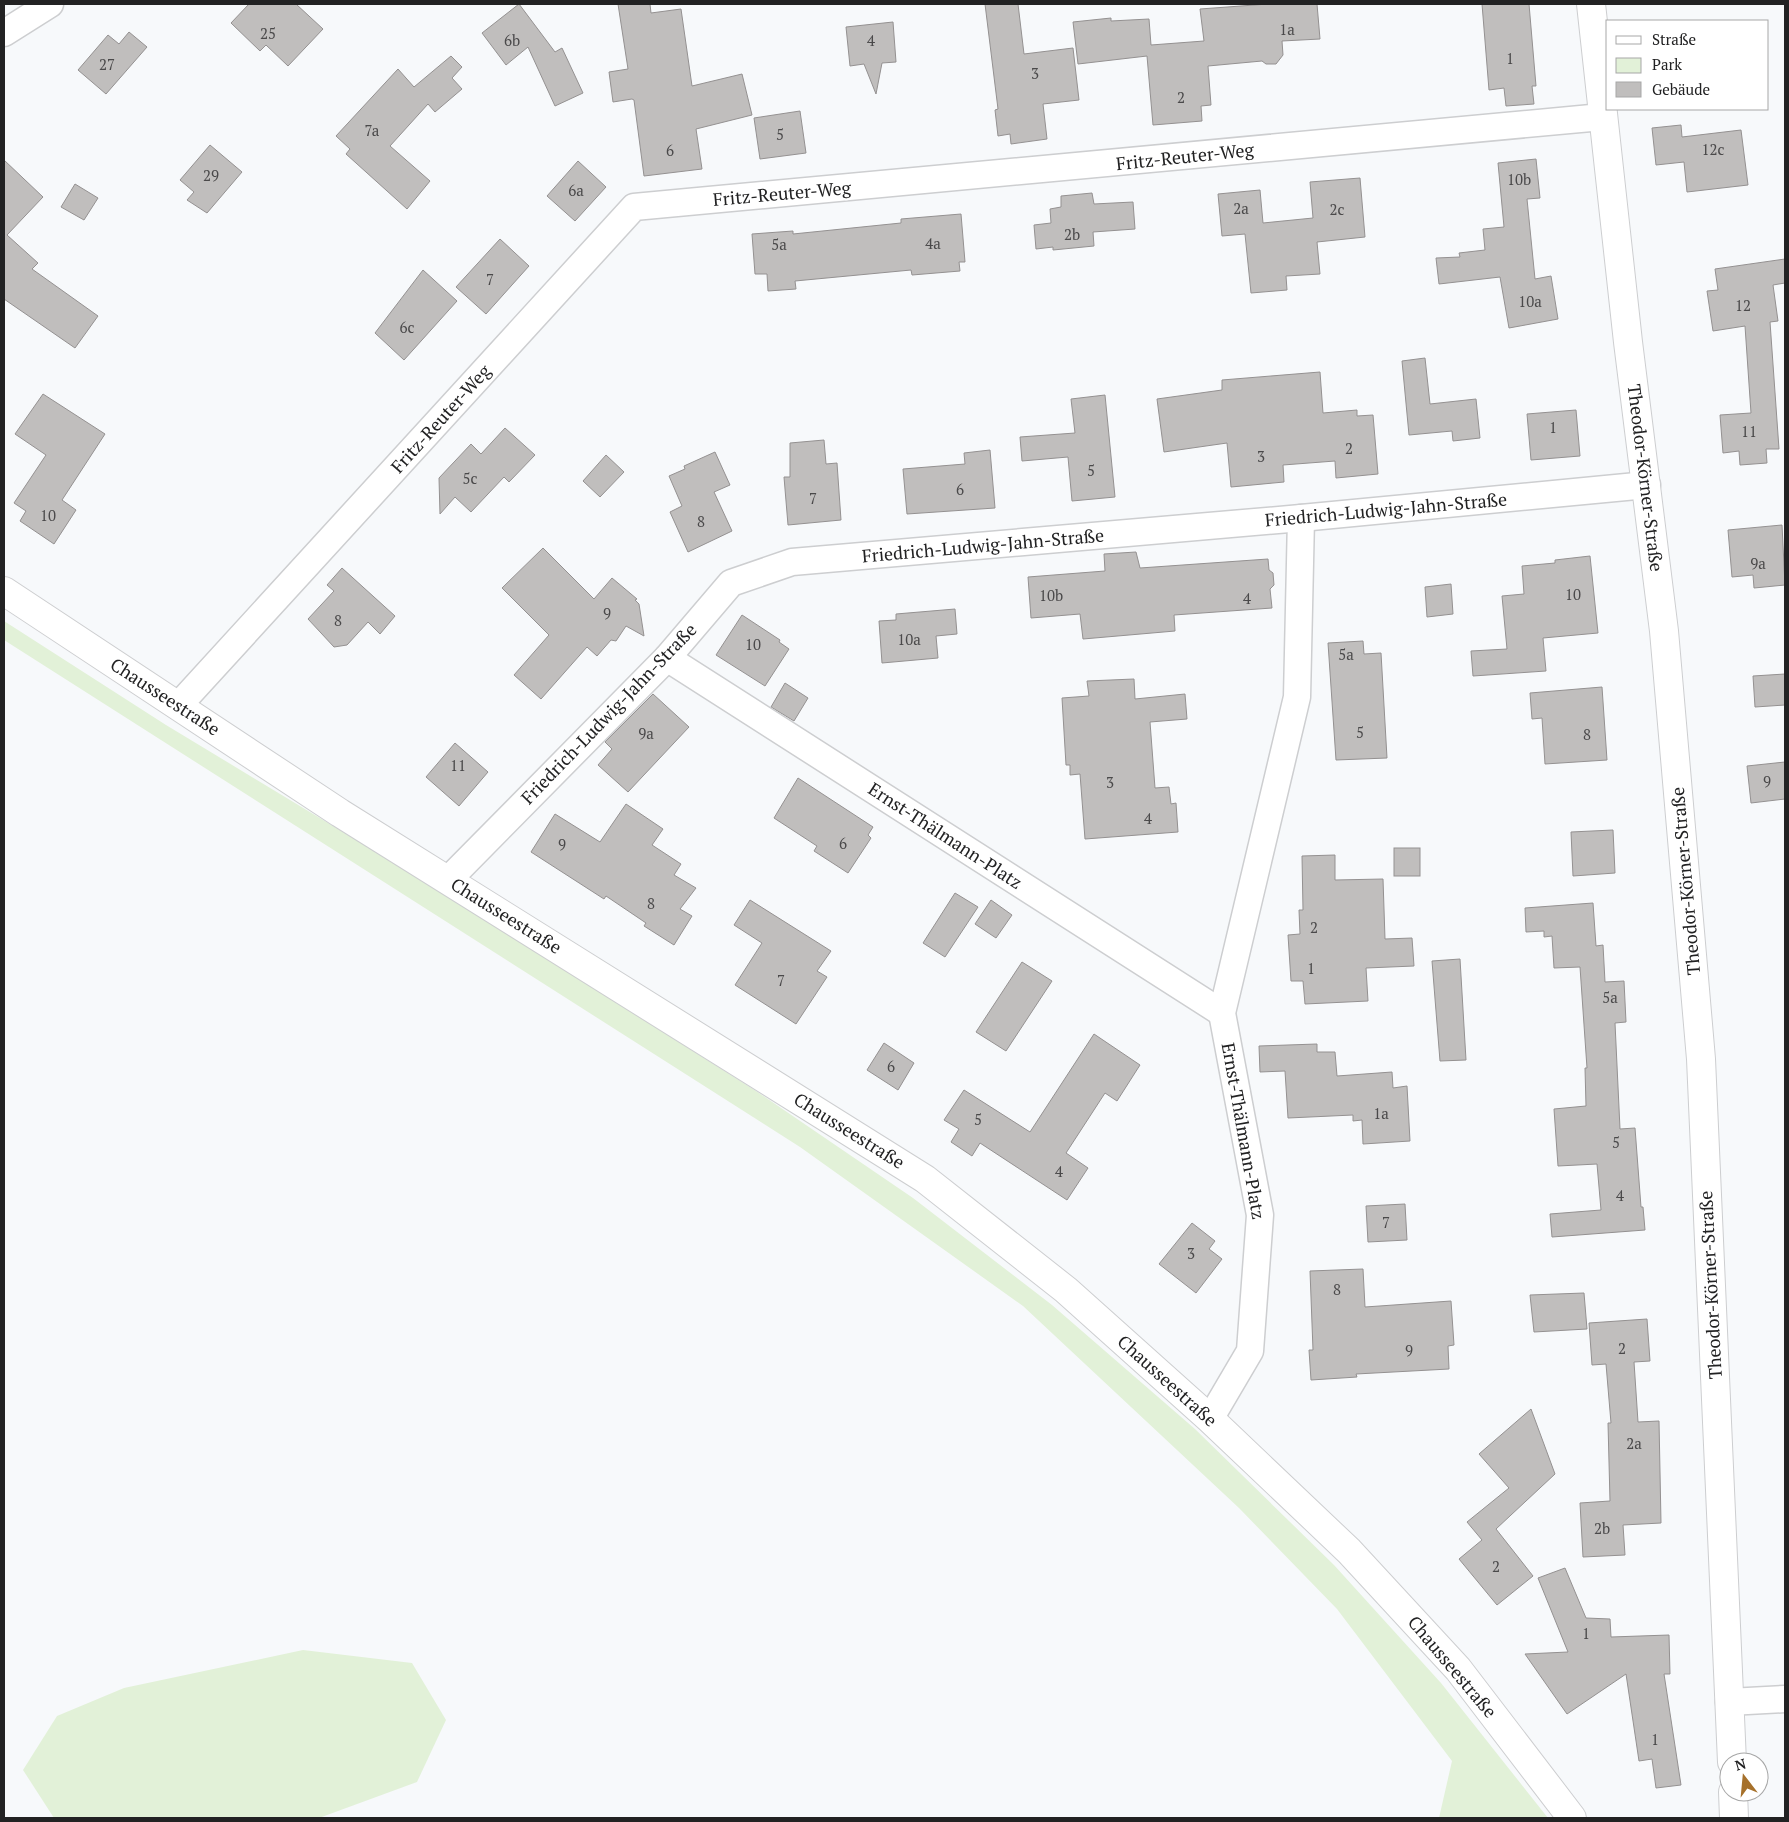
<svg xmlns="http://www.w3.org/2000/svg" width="1789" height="1822" font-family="'PT Serif',serif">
<rect width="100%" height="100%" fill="#f7f9fb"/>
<!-- green -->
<g fill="#e2f1d8">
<path d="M4 621 166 725 439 890 756 1091 913 1198 1052 1305 1195 1429 1334 1565 1441 1683 1548 1818H1439L1452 1761 1337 1609 1239 1508 1023 1306 800 1147 4 640Z"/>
<path d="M303 1650 412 1663 446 1720 417 1782 319 1818H54L23 1770 57 1716 124 1688Z"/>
</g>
<!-- building -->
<g fill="#c0bebd" stroke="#949191">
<path d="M249 4H296L323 29 288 66 266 45 260 51 231 23Z"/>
<path d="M519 4 555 52 562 48 583 93 555 106 528 47 506 65 482 33Z"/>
<path d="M618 4H650L651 13 681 9 692 86 742 74 752 115 696 129 702 169 644 176 634 100 632 99 613 102 609 72 628 69Z"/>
<path d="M985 4H1018L1024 54 1073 48 1079 100 1043 104 1047 139 1011 144 1010 134 998 136 995 110 998 109Z"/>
<path d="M1268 4H1317L1320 39 1282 41 1283 55 1276 64H1266L1262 61 1208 66 1211 105 1201 106 1202 121 1153 125 1147 56 1078 64 1073 22 1111 18V21L1149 19 1151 45 1204 41 1200 9Z"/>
<path d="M1482 4H1529L1536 86H1532L1534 104 1506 106 1504 88 1489 90Z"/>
<path d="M893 22 896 62 882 63 876 94 864 64 850 66 846 27Z"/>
<path d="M129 32 147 47 106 94 78 70 108 35 119 44Z"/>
<path d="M451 56 462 67 452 78 462 89 435 112 428 104 390 146 430 181 407 209 346 154 350 149 336 136 398 69 414 87Z"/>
<path d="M800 111 806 153 760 159 754 118Z"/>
<path d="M1681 125 1682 137 1741 130 1748 185 1687 192 1684 162 1656 165 1652 128Z"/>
<path d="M210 145 242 172 207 213 187 200 194 192 180 180Z"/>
<path d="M1536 159 1540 198 1527 199 1535 279 1551 276 1558 319 1509 328 1500 277 1439 284 1436 258 1460 257 1459 253 1485 250 1483 229 1504 227 1498 163Z"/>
<path d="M4 160 43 197 7 235 38 263 32 269 98 316 75 348 4 299Z"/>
<path d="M578 161 606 187 575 221 547 196Z"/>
<path d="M1360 178 1365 237 1317 242 1320 274 1286 276 1287 290 1251 293 1245 234 1222 236 1218 194 1260 190 1263 223 1313 218 1310 182Z"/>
<path d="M75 184 98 198 84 220 61 207Z"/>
<path d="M1092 193 1094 204 1133 202 1135 229 1093 232 1094 246 1053 250V247L1036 249 1034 225 1051 223 1050 209 1061 207V196Z"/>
<path d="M961 214 965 262H959L960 271 912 275 911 270 795 281 796 289 768 291 767 274H755L752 234 793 231V234L901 223V219Z"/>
<path d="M500 239 529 266 486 314 456 287Z"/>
<path d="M1785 259V283L1773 285 1778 321 1770 322 1779 449H1766L1767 463 1740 465 1739 451 1723 453 1720 415 1751 413 1745 326 1713 331 1707 291 1718 290 1715 269Z"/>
<path d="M423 270 457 301 404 360 375 333Z"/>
<path d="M1425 358 1430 404 1476 399 1480 438 1453 441 1452 431 1409 435 1402 361Z"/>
<path d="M1320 372 1323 413 1357 410V416L1373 415 1378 474 1336 478 1335 461 1283 465 1284 482 1231 487 1227 443 1164 452 1157 399 1222 390V380Z"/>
<path d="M43 394 105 434 62 500 76 510 54 544 20 521 26 511 14 503 46 455 15 434Z"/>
<path d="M1105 395 1115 497 1072 501 1068 457 1022 461 1020 437 1075 433 1071 399Z"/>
<path d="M1576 410 1580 456 1531 460 1527 414Z"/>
<path d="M505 428 535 455 509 482 504 477 471 512 455 497 440 514 439 478 471 444 481 454Z"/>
<path d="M824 440 826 464 837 463 841 520 788 525 784 477H790V443Z"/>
<path d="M990 450 995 508 907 514 903 469 965 464 964 453Z"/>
<path d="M715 452 730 485 714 492 732 531 688 552 670 512 682 506 669 476 685 469 684 466Z"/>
<path d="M606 455 624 472 600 497 583 481Z"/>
<path d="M1782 525 1785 585 1754 588 1753 575 1732 577 1728 530Z"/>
<path d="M543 548 594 599 612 578 637 599 635 600 639 604 644 636 626 626 616 641 611 640 597 656 587 647 541 699 514 675 549 635 502 588Z"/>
<path d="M1136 552 1140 568 1268 559 1269 570 1273 573 1274 585 1270 589 1272 608 1174 615 1175 631 1083 639 1080 614 1031 618 1028 577 1105 571 1104 554Z"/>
<path d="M1590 556 1598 633 1543 638 1546 671 1473 676 1471 651 1507 649 1502 596 1524 594 1522 566 1555 563V560Z"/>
<path d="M342 568 395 616 380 634 368 622 347 645 334 647 308 619 334 591 327 585Z"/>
<path d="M1451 584 1453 614 1427 617 1425 587Z"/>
<path d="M955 609 957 634 936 636 938 658 882 663 879 621 896 620V614Z"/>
<path d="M742 615 780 640 779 642 789 649 765 686 716 655Z"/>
<path d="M1363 641 1364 654 1381 653 1387 758 1336 760 1328 643Z"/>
<path d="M1785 674V705L1755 707 1753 676Z"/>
<path d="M1134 679 1135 699 1185 694 1187 719 1150 722 1155 788 1169 787 1171 804 1176 803 1178 832 1085 839 1080 774 1070 775V765H1066L1062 698 1089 696 1087 681Z"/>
<path d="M785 683 808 698 794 721 771 707Z"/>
<path d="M1602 687 1607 760 1545 764 1542 718 1532 719 1530 693Z"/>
<path d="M653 694 689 727 628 792 598 765 612 749 605 742Z"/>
<path d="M455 743 488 772 459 806 426 777Z"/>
<path d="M1785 762V799L1751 803 1747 766Z"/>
<path d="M798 778 873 827 868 835 871 838 848 873 814 851 817 846 774 818Z"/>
<path d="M626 804 663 829 652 845 681 864 674 875 696 888 680 909 692 916 674 945 644 926 646 923 606 896 604 899 531 852 555 814 600 842Z"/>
<path d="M1613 830 1615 873 1573 876 1571 832Z"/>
<rect x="1394" y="848" width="26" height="28"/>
<path d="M1335 855V880L1383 879 1385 939 1412 938 1414 966 1366 968 1368 1001 1305 1004 1303 981H1291L1288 935 1300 934 1299 910H1303L1302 856Z"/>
<path d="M955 893 978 907 945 957 923 943Z"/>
<path d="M750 900 831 951 817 971 827 977 796 1024 735 985 762 943 734 925Z"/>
<path d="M991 900 1012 915 996 938 975 924Z"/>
<path d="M1593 903 1596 946 1603 945 1605 982 1624 981 1626 1022 1615 1023 1620 1129 1635 1128 1641 1207H1643L1645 1230 1552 1237 1550 1214 1601 1210 1597 1164 1558 1166 1554 1109 1586 1106 1585 1068H1587L1580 967 1554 968 1552 936 1544 937V931L1526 932 1525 908Z"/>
<path d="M1460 959 1466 1060 1440 1061 1432 961Z"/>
<path d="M1022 962 1052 981 1006 1051 976 1032Z"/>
<path d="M1094 1034 1140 1065 1117 1101 1105 1093 1066 1153 1088 1168 1067 1200 980 1143 972 1156 951 1142 959 1129 944 1120 964 1090 1030 1132Z"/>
<path d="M884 1043 914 1063 898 1090 867 1070Z"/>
<path d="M1317 1044V1052H1335L1337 1076 1392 1072 1393 1088 1407 1086 1410 1141 1363 1144 1362 1120 1353 1121V1115L1288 1118 1285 1071 1260 1072 1259 1046Z"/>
<path d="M1405 1204 1407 1240 1368 1242 1366 1206Z"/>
<path d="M1192 1223 1215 1241 1209 1249 1222 1259 1196 1293 1159 1264Z"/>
<path d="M1363 1269 1365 1307 1451 1301 1454 1345 1448 1346 1449 1369 1356 1374 1357 1377 1311 1380 1309 1350H1313L1310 1271Z"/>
<path d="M1584 1293 1587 1329 1534 1332 1530 1295Z"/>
<path d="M1647 1319 1650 1361 1634 1362 1638 1422 1659 1421 1661 1523 1623 1525 1625 1555 1583 1557 1580 1503 1610 1501 1608 1423H1611L1606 1364 1592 1365 1589 1323Z"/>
<path d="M1531 1409 1555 1474 1496 1529 1533 1576 1497 1605 1459 1559 1482 1540 1467 1522 1509 1488 1479 1454Z"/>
<path d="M1565 1568 1586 1618 1610 1619 1611 1637 1669 1635 1670 1674H1664L1681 1785 1656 1788 1652 1759 1639 1761 1626 1674 1567 1714 1525 1654 1568 1652 1538 1578Z"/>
</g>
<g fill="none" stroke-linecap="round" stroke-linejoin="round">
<defs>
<g id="street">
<path d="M4 33 50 4"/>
<path d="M667 658 1222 1013"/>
<path d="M178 706 634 207 1602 117"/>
<path d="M448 880 667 658 731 583 792 562 1301 518 1647 485"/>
<path d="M1210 1419 1250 1351 1260 1215 1222 1013 1297 697 1301 518"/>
<path d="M1729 1702 1785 1699"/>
</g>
<g id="secondary">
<path d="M1591 4 1628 342 1664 631 1701 1059 1732 1762"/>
<path d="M4 591 340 813 925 1179 1066 1290 1210 1419 1349 1551 1458 1669 1572 1818"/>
<path d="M1733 1792 1734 1818"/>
</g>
</defs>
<!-- street casing -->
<use href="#street" stroke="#cdced0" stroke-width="29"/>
<!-- secondary casing -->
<use href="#secondary" stroke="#cdced0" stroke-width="30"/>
<!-- street -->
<use href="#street" stroke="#fff" stroke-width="26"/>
<!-- secondary -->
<use href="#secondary" stroke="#fff" stroke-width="28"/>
</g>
<g text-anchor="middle" stroke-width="4" stroke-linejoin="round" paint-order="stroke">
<!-- number labels -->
<g font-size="15" fill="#4a494a">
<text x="1287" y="35">1a</text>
<text x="268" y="39">25</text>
<text x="512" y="46">6b</text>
<text x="871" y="46">4</text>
<text x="1510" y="64">1</text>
<text x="107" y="70">27</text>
<text x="1035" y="79">3</text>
<text x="1181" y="103">2</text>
<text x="372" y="136">7a</text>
<text x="780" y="140">5</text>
<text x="1713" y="155">12c</text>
<text x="670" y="156">6</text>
<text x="211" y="181">29</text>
<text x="1519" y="185">10b</text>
<text x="576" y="196">6a</text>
<text x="1241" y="214">2a</text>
<text x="1337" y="215">2c</text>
<text x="1072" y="240">2b</text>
<text x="933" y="249">4a</text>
<text x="779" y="250">5a</text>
<text x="490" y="285">7</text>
<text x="1530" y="307">10a</text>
<text x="1743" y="311">12</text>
<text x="407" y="333">6c</text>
<text x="1553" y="433">1</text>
<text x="1749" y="437">11</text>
<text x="1349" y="454">2</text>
<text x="1261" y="462">3</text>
<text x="1091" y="476">5</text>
<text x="470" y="484">5c</text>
<text x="960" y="495">6</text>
<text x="813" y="504">7</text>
<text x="48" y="521">10</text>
<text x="701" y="527">8</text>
<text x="1758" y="569">9a</text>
<text x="1573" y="600">10</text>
<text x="1051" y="601">10b</text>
<text x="1247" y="604">4</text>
<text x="607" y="619">9</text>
<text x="338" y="626">8</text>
<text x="909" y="645">10a</text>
<text x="753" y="650">10</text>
<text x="1346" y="660">5a</text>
<text x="1360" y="738">5</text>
<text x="646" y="739">9a</text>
<text x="1587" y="740">8</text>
<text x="458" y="771">11</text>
<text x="1767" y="787">9</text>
<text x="1110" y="788">3</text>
<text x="1148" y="824">4</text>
<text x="843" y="849">6</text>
<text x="562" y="850">9</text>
<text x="651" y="909">8</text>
<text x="1314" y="933">2</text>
<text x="1311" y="974">1</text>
<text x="781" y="986">7</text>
<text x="1610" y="1003">5a</text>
<text x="891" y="1072">6</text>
<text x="1381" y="1119">1a</text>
<text x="978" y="1125">5</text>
<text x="1616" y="1148">5</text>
<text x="1059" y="1177">4</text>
<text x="1620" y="1201">4</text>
<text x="1386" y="1228">7</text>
<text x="1191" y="1259">3</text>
<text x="1337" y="1295">8</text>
<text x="1622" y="1354">2</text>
<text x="1409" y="1356">9</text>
<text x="1634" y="1449">2a</text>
<text x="1602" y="1534">2b</text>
<text x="1496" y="1572">2</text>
<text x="1586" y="1639">1</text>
<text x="1655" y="1745">1</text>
</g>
<!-- street labels -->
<g font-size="18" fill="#222223" stroke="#fff">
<text transform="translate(1185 157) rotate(-6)" y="6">Fritz-Reuter-Weg</text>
<text transform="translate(782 194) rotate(-5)" y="6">Fritz-Reuter-Weg</text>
<text transform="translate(441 419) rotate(-48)" y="6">Fritz-Reuter-Weg</text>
<text transform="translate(1645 478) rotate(83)" y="6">Theodor-Körner-Straße</text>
<text transform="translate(1386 510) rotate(-5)" y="6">Friedrich-Ludwig-Jahn-Straße</text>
<text transform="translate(983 546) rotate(-5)" y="6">Friedrich-Ludwig-Jahn-Straße</text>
<text transform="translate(165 697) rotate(33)" y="6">Chausseestraße</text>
<text transform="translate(609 714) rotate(-46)" y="6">Friedrich-Ludwig-Jahn-Straße</text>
<text transform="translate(945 836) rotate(33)" y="6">Ernst-Thälmann-Platz</text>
<text transform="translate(1686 881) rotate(-95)" y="6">Theodor-Körner-Straße</text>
<text transform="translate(506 916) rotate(32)" y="6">Chausseestraße</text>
<text transform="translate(849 1131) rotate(32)" y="6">Chausseestraße</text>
<text transform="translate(1243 1131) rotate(80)" y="6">Ernst-Thälmann-Platz</text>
<text transform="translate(1711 1285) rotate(-93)" y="6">Theodor-Körner-Straße</text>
<text transform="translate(1167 1381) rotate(42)" y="6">Chausseestraße</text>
<text transform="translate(1452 1667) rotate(50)" y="6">Chausseestraße</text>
</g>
</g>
<!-- border -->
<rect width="1789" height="1822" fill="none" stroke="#222223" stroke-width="10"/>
<!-- legend -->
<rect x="1606" y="20" width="162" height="90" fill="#ffffff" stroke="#a7a7a7"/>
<rect x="1616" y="36" width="25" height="8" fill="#ffffff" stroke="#a7a7a7"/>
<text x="1652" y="45" font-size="15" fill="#222223">Straße</text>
<rect x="1616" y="58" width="25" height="15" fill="#e2f1d8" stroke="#a7a7a7"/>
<text x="1652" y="70" font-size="15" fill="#222223">Park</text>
<rect x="1616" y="82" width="25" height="15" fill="#c0bebd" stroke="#a7a7a7"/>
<text x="1652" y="95" font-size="15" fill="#222223">Gebäude</text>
<!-- north arrow -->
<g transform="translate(1744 1777) rotate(344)"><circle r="24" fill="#ffffff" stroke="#a7a7a7"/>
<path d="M0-4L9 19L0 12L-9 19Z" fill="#a6712b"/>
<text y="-8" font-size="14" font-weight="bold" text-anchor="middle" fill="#222223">N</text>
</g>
</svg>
